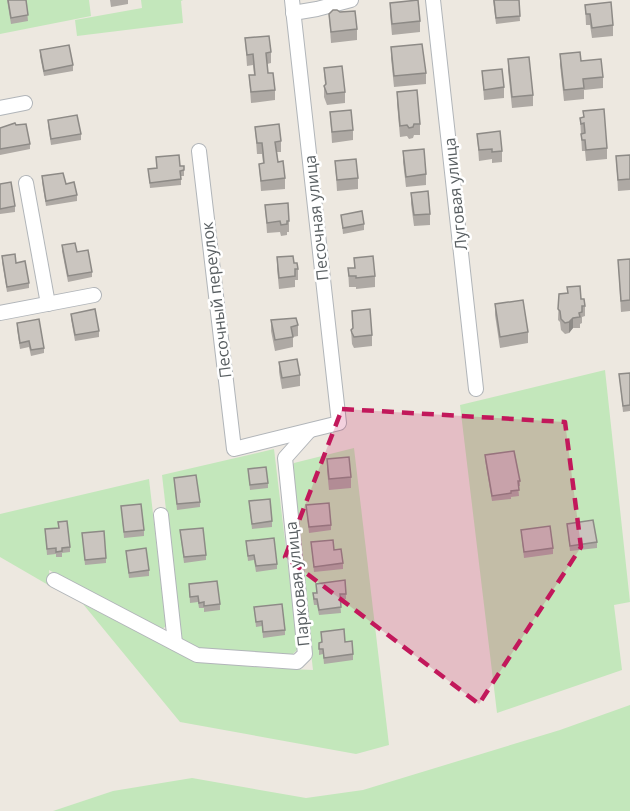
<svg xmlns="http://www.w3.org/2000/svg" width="630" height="811" font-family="'Open Sans',sans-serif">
<rect width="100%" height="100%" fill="#ede8e0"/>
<!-- green -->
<g fill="#c3e7bb">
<path d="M0 0H89L91 16 0 34Z"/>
<path d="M141 0H183L181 1 183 23 77 36 75 20 142 8Z"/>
<path d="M605 370 630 602 614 605 622 670 497 713 460 405Z"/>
<path d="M354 448 389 745 356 754 180 722 83 604 194 661 266 668 313 670 290 468 294 463Z"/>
<path d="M274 449 298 649 292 655H266L198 648 181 640 162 475Z"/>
<path d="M149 479 166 626 161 630 49 570 50 586 0 557V514Z"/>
<path d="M630 705V811H53L113 791 192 778 306 798 363 790 560 730Z"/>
</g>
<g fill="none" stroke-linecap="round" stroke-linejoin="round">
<defs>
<g id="minor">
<path d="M433 0 476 389"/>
<path d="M293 13 317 9 351 0"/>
<path d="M0 108 25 103"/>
<path d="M199 151 234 449 339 423 292 0"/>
<path d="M26 183 48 304"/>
<path d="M0 313 94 295"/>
<path d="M161 515 175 643"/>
<path d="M54 580 197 655 297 662 305 654 285 458 309 431"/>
</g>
</defs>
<!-- minor casing -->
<use href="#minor" stroke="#b1b5b9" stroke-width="16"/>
<!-- minor -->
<use href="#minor" stroke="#fff" stroke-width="14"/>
</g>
<!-- wall -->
<g fill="#aea9a4">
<path d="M7 0H26L28 21 11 24Z"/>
<path d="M110 0H128V4L111 7Z"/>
<path d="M493 0H519L520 21 496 24Z"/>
<path d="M390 3 420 21V32L392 35 390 14Z"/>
<path d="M585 5 613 25V36L592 38 590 25H586Z"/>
<path d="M329 14 357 29V40L331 43Z"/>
<path d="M245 38 271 52V63L267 64 268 73 275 90V100L251 103 249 75H254L253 65 247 66Z"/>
<path d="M391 47 426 73V84L394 87 391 58Z"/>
<path d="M40 50 73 65V71L44 76 40 56Z"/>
<path d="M560 54 581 61 603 77V88L584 90V99L564 101 560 65Z"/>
<path d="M508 59 533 95V106L512 108 508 70Z"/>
<path d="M324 68 345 92V103L327 105 324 97V86L325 85Z"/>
<path d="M482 71 504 87V98L484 100Z"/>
<path d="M397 92 420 124V135H414L413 138 409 139 407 136 400 137 397 103Z"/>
<path d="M330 112 353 130V140L332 143Z"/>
<path d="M580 118 607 148V159L586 161 585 151H582Z"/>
<path d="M48 120 81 134V140L51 145 48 125Z"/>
<path d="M16 125 30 144V149L0 155V128Z"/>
<path d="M255 127 281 141V152H277L278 162 285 178V189L261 191 259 164 263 163 262 154H257Z"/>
<path d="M477 134 502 151V162L492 163V159L479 161Z"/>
<path d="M403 151 426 174V185L406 187 403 162Z"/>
<path d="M630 155V190L618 191 616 156Z"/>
<path d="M156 157 180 166H184V176H181V185L150 188 148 169 157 168Z"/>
<path d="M335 161 358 178V189L337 191Z"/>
<path d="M42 176 66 184 77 195V201L46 206 42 182Z"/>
<path d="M0 184 15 206V212L0 214Z"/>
<path d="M411 193 430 214V225L414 226 411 204Z"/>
<path d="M265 205 289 221V232H287V235L281 236 280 232 267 233Z"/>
<path d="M341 215 364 224V230L343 234Z"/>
<path d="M62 245 77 252 92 272V277L68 282 62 251Z"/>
<path d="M2 256 16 263 29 283V288L7 292 2 262Z"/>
<path d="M277 257 294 263 298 269V280H295V287L279 289 277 268Z"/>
<path d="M354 258 375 276V287L356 289V287H349L348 268H354Z"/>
<path d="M630 259V311L621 312 618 260Z"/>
<path d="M567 287 581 299 585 306V316L582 317V323L580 324V328H573L569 333 565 334 561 330 560 322 558 320 559 294 567 293Z"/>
<path d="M495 304 528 332V343L500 348 495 315Z"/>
<path d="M352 311 372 335V346L354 348 352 344 351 330 353 328Z"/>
<path d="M71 314 99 331V337L75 341 71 319Z"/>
<path d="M271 320 298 325V336L293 337V347L275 351 271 331Z"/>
<path d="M17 323 44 348V353L31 356 29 347 20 349 17 329Z"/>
<path d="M279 362 300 375V386L282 389 279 372Z"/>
<path d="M630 373V411L623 412 619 374Z"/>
<path d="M485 455 520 481V486H518L519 496 511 497V499L492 501 485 460Z"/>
<path d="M327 459 351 477V488L329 490 327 470Z"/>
<path d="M248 469 268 483V488L250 490Z"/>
<path d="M174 478 200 502V507L177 510Z"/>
<path d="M249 501 272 521V527L252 529Z"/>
<path d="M306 505 331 525V530L309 533Z"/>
<path d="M121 506 144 530V536L124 538Z"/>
<path d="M58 522 70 547V552L62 553V557H56V554L47 555 45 529 58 528Z"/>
<path d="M567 524 597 542V548L570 551Z"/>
<path d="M180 530 206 555V560L184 563Z"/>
<path d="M521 530 553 548V554L524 558Z"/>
<path d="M82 533 106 558V563L85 565Z"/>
<path d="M246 541 277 564V569L256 572 254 560 248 561Z"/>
<path d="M311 542 343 563V569L314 572Z"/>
<path d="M126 551 149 570V576L129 578Z"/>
<path d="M189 584 220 604V610L204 612V608H199L198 602 190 603Z"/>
<path d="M316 584 346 594V599L340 600 341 613 319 615 317 605H314L313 599V593H316Z"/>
<path d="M254 607 285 630V635L263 638 262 626 256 627Z"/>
<path d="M321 632 345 642 353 654V660L324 664 323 654 319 655V643L322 642Z"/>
</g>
<!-- shaded-wall -->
<path fill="#8d8a86" d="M573 318V328L569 333V322Z"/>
<!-- building -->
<g fill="#cac5bf" stroke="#8d8a86" stroke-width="1.5">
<path d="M8 0H26L28 15 11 18Z"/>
<path d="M418 0 420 21 392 24 390 3Z"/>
<path d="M494 0H519L520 16 496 18Z"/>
<path d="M611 2 613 25 592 28 590 14H586L585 5Z"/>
<path d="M333 10H337L340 12 355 11 357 29 331 32 329 14Z"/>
<path d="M269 36 271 52 266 53 268 73H273L275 90 251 92 249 75H255L253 54 247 55 245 38Z"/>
<path d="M422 44 426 73 394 76 391 47Z"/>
<path d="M69 45 73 65 44 71 40 50Z"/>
<path d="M580 52 581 61 601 59 603 77 583 79 584 88 564 90 560 54Z"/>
<path d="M529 57 533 95 512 97 508 59Z"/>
<path d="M342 66 345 92 327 94 324 86 326 84 324 68Z"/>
<path d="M502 69 504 87 484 90 482 71Z"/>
<path d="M417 90 420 124H414L413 127 409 128 407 125 400 126 397 92Z"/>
<path d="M604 109 607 148 586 150 585 140H582L581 134 585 133 584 123 581 124 580 118 584 117 583 111Z"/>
<path d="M351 110 353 130 332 132 330 112Z"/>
<path d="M77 115 81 134 51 139 48 120Z"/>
<path d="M15 123 16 125 26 124 30 144 0 149V128Z"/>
<path d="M279 124 281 141 275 142 278 162 283 161 285 178 261 181 259 164 264 163 263 152 262 143H257L255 127Z"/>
<path d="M500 131 502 151 492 152V149L479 150 477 134Z"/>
<path d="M424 149 426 174 406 177 403 151Z"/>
<path d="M179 155 180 166H184V170L180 171 181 179 150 183 148 169 157 168 156 157Z"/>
<path d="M630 155V179L618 180 616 156Z"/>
<path d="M356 159 358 178 337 180 335 161Z"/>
<path d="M63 173 66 184 74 182 77 195 46 201 42 176Z"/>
<path d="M11 182 15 206 0 209V184Z"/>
<path d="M428 191 430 214 414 215 411 193Z"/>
<path d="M288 203 289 221H287V224L281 225 280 221 267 223 265 205Z"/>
<path d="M362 211 364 224 343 228 341 215Z"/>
<path d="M75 243 77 252 88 250 92 272 68 276 62 245Z"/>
<path d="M15 254 16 263 25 261 29 283 7 287 2 256Z"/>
<path d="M293 256 294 263H297L298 269H295V276L279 278 277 257Z"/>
<path d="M373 256 375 276 356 278V276H349L348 268H355L354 258Z"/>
<path d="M630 259V300L621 301 618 260Z"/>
<path d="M580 286 581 299H584L585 306H582V312L579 313 580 317 573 318 569 322 565 323 561 319 560 311 558 309 559 294 568 293 567 287Z"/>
<path d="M523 300 528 332 500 337 495 304Z"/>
<path d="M95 309 99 331 75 335 71 314Z"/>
<path d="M370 309 372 335 354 337 352 333 351 330 353 328 352 311Z"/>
<path d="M296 318 298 325 291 327 293 337 275 340 271 320Z"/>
<path d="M39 319 44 348 31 350 29 341 20 343 17 323Z"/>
<path d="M297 359 300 375 282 378 279 362Z"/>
<path d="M630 373V405L623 406 619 374Z"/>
<path d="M514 451 520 481H518L519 490 511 491V493L492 496 485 455Z"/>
<path d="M349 457 351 477 329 479 327 459Z"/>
<path d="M266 467 268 483 250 485 248 469Z"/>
<path d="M196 475 200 502 177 504 174 478Z"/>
<path d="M270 499 272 521 252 524 249 501Z"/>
<path d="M329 503 331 525 309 527 306 505Z"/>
<path d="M141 504 144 530 124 532 121 506Z"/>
<path d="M593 520 597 542 570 546 567 524Z"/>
<path d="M67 521 70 547 62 548V551L56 552V548L47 549 45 529 59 528 58 522Z"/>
<path d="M550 526 553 548 524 552 521 530Z"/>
<path d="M203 528 206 555 184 557 180 530Z"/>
<path d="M104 531 106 558 85 560 82 533Z"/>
<path d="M274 538 277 564 256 566 254 555 248 556 246 541Z"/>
<path d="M333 540 334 550 341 549 343 563 314 567 311 542Z"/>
<path d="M146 548 149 570 129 573 126 551Z"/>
<path d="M345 580 346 594H340L341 607 319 610 317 599H314L313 593H317L316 584Z"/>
<path d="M217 581 220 604 204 606V602L199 603 198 596 190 597 189 584Z"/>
<path d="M282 604 285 630 263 632 262 621 256 622 254 607Z"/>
<path d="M344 629 345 642 352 641 353 654 324 658 323 649H319V643L322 642 321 632Z"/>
</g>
<!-- marked area -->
<path fill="#c2185b" fill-opacity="0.2" stroke="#c2185b" stroke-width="4.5" stroke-dasharray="12 8" stroke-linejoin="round" d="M342 409 565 422 581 547 479 704 285 557Z"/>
<g text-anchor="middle" stroke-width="5" stroke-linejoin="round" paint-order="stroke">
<!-- street labels -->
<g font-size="16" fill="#595f62" stroke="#fff">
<text transform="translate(455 194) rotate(-96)" y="6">Луговая улица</text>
<text transform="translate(316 218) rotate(-96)" y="6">Песочная улица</text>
<text transform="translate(216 300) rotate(-97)" y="6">Песочный переулок</text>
<text transform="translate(297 584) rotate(-96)" y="6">Парковая улица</text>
</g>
</g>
</svg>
